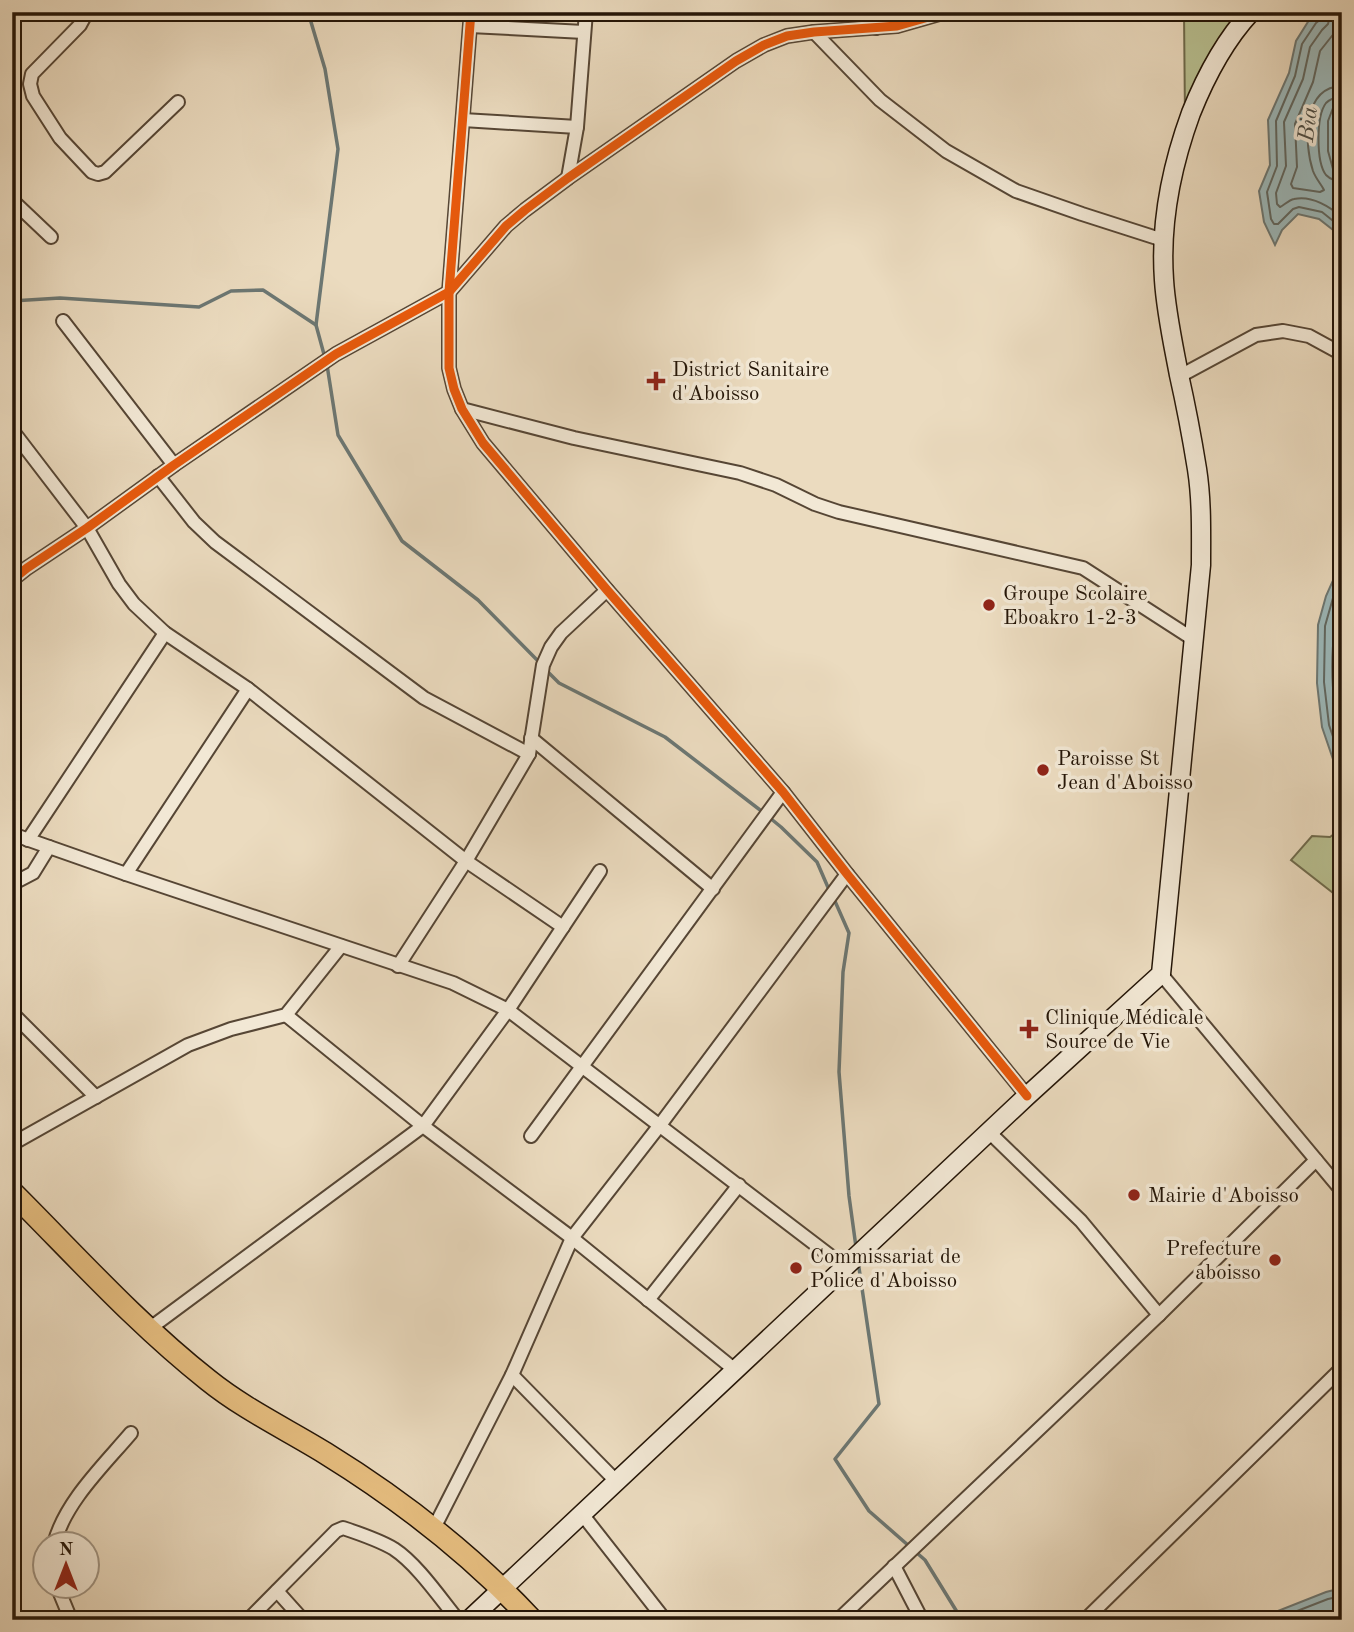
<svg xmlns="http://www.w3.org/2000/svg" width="1354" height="1632" font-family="'Old Standard TT',serif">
<rect width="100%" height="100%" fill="#ebdbbf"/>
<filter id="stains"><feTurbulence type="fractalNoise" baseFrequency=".00286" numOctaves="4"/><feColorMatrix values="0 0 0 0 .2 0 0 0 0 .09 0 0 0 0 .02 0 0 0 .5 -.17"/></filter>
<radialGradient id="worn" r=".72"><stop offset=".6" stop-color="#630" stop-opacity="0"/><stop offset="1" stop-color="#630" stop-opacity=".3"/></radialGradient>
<!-- green -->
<g fill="#b8c091" stroke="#6e6a4c" stroke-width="2">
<path d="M1184 12H1245L1185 119Z"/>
<path d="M1342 828V900L1291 860 1312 836 1330 837Z"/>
</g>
<!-- water -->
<g fill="#9cb9bb" stroke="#6c7773" stroke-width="2">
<path d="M1321 12H1342V104L1335 122V150L1339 165 1342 168V237L1319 219 1298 214 1282 230 1275 245 1264 222 1259 191 1270 165 1268 120 1289 73 1296 41 1311 17Z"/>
<path d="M1342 534V775L1336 768 1322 727 1317 683 1318 625 1326 596 1339 567Z"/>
<path d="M1342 1588V1620H1255L1326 1592Z"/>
</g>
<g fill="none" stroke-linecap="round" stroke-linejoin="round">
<!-- shore -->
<g stroke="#606761" stroke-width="2">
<path d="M1322 12 1321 19 1316 23 1302 44 1295 76 1276 121 1277 166 1267 192 1271 219 1274 224H1278L1293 209 1299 207 1322 212 1342 228"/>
<path d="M1331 12 1328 24 1322 30 1310 47 1303 79 1284 122 1286 166 1276 193 1277 204 1280 207C1284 205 1289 200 1294 199 1311 195 1330 207 1342 217"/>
<path d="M1342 12 1339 27 1320 51 1313 82 1295 124 1297 167 1291 184 1293 188 1320 192 1324 190C1321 184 1316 179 1313 171 1304 144 1302 87 1342 86"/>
<path d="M1342 96C1336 97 1331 98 1326 103 1316 116 1316 162 1326 175 1331 180 1336 181 1342 181"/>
<path d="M1342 105 1333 108 1328 121V151L1333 169 1337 172H1342"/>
<path d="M1342 578 1333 598 1325 626 1324 682 1329 725 1342 763"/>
<path d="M1342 599C1329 637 1329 697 1342 735"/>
<path d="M1274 1620 1328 1599 1342 1596"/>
</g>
<!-- stream -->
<g stroke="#6c7773" stroke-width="3.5">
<path d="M308 12 325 69 338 149 316 325 325 358"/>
<path d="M12 301 60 298 199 307 231 291 263 290 316 325"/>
<path d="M327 365 338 435 402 541 478 600 541 664"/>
<path d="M546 670 559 683 665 737 764 813"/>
<path d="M770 818 781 827 817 862 830 892"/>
<path d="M834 899 849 933 843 972 839 1072 849 1196 856 1247"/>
<path d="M858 1261 879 1404 835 1459 869 1511 925 1560 962 1620"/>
</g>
<defs>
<g id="minor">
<path d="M87 12 80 25 32 74 30 84 33 96 60 138 92 172 98 174 105 172 178 102"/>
<path d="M471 12 449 292V368L454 389 462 409 483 443 607 590 783 792 847 874 1027 1096"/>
<path d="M870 12 876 28"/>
<path d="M470 26 584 32"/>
<path d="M814 32 880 100 946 151 1016 191 1082 214 1163 240"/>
<path d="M463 120 577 127"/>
<path d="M568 178 577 127 586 12"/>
<path d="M12 200 51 237"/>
<path d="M63 321 174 465"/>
<path d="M1180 376 1256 335 1283 331 1309 336 1342 354"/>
<path d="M462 409 574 438 740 473 776 485 815 504 839 512 1083 568 1193 639"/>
<path d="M12 430 87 528 119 584 134 604 165 633 248 689 466 861 563 927"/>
<path d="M158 476 194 522 215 542 424 698 529 754"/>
<path d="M12 580 27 568 87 528 174 465 336 354 449 292 506 226 525 210 568 178 736 61 764 45 787 36 814 32 897 26 946 12"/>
<path d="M531 738 713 889"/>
<path d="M12 834 126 874 453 983 508 1010 845 1267"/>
<path d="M28 840 165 633"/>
<path d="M126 874 248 689"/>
<path d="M12 884 33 873 49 847"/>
<path d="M398 966 466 861 529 754 543 665 551 647 561 633 607 590"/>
<path d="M1161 974 1342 1191"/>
<path d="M12 1013 96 1097"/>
<path d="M286 1015 423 1126 572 1238 735 1370"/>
<path d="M989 1132 1081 1221 1159 1315"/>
<path d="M531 1136 783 792"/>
<path d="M12 1144 188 1045 231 1029 286 1015 341 946"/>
<path d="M648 1300 739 1185"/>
<path d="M149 1329 423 1126 508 1010 600 871"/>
<path d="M512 1375 616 1481"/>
<path d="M582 1514 665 1620"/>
<path d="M434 1528 512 1375 572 1238 660 1125 847 874"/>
<path d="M54 1544C65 1502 103 1466 131 1433"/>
<path d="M894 1566 922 1620"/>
<path d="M57 1586 71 1620"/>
<path d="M277 1591 303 1620"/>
<path d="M248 1620 336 1531 343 1528C358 1533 381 1541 394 1549 417 1564 440 1598 458 1620"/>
<path d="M838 1620 1159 1315 1316 1160"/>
<path d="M1085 1620 1342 1368"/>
</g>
<path id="secondary" d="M469 1620 1027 1096 1161 974 1201 565C1201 533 1202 501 1197 469 1192 438 1186 406 1179 375 1173 343 1166 312 1164 280 1160 224 1172 165 1191 113 1205 78 1225 40 1251 12"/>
<path id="trunk" d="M12 1192C76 1256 137 1324 208 1380 244 1409 286 1429 325 1453 401 1500 471 1554 532 1620"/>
</defs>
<!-- minor casing -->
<use href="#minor" stroke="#564635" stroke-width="16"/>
<!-- secondary casing -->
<use href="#secondary" stroke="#241507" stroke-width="21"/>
<!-- trunk casing -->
<use href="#trunk" stroke="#241507" stroke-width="24"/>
<!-- minor -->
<use href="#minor" stroke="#f2e8d5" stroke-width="12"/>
<!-- secondary -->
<use href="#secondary" stroke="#f2e8d5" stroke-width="18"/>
<!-- trunk -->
<use href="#trunk" stroke="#e6be80" stroke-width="21"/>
<defs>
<g id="cycleway">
<path d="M471 12 449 292V368L454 389 462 409 483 443 607 590 783 792 847 874 1027 1096"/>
<path d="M12 580 27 568 87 528 174 465 336 354 449 292 506 226 525 210 568 178 736 61 764 45 787 36 814 32 897 26 946 12"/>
</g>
</defs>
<!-- cycleway casing -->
<use href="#cycleway" stroke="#f2e8d5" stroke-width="13"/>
<!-- cycleway -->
<use href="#cycleway" stroke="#e8590c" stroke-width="9"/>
</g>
<!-- markers -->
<g fill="#8f2418" stroke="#f2e8d5" stroke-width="2.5">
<path d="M652.5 370.5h7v7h7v7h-7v7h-7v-7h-7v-7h7z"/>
<circle cx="989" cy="605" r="7"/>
<circle cx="1043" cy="770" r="7"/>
<path d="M1025.5 1018.5h7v7h7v7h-7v7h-7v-7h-7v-7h7z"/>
<circle cx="1134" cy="1195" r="7"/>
<circle cx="1275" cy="1260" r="7"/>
<circle cx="796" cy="1268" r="7"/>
</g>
<g text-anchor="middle" stroke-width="7" stroke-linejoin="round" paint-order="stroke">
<!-- poi labels -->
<g font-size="21" fill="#241507" stroke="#f2e8d5" text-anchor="start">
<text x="672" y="376">District Sanitaire<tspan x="672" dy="24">d'Aboisso</tspan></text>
<text x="1003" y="600">Groupe Scolaire<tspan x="1003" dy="24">Eboakro 1-2-3</tspan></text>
<text x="1057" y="765">Paroisse St<tspan x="1057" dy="24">Jean d'Aboisso</tspan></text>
<text x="1045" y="1024">Clinique Médicale<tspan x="1045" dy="24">Source de Vie</tspan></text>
<text x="1148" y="1202">Mairie d'Aboisso</text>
<text x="1261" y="1255" text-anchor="end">Prefecture<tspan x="1261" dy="24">aboisso</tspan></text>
<text x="810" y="1263">Commissariat de<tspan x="810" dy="24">Police d'Aboisso</tspan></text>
</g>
<!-- water labels -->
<g font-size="23" font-style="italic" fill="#4e4e46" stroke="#f2e8d5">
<text transform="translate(1307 124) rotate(-83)" y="8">Bia</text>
</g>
</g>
<!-- margin -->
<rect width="1354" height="1632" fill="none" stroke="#ebdbbf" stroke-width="42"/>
<rect x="14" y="14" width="1326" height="1604" fill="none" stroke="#241507" stroke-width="3.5"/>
<rect x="21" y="21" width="1312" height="1590" fill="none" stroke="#241507" stroke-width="2"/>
<!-- north arrow -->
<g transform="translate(66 1565)"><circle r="33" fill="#f2e8d5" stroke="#a09483" stroke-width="2"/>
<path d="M0-5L12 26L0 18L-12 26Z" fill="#8f2418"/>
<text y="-10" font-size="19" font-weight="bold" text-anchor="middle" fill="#241507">N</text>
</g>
<rect width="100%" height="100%" filter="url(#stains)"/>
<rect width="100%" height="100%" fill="url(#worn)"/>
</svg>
